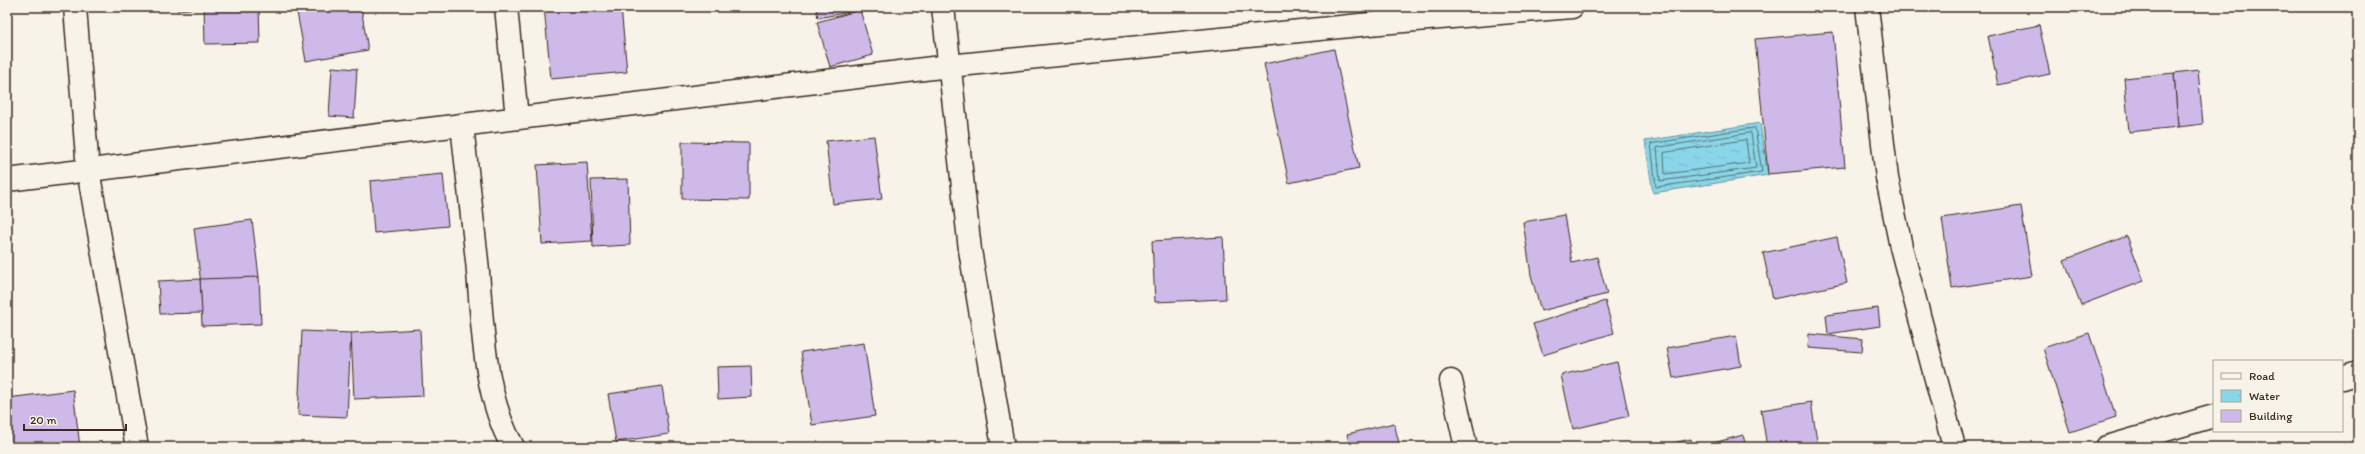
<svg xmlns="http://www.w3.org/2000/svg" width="2365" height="454" font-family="Itim,sans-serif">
<defs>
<pattern id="water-ripples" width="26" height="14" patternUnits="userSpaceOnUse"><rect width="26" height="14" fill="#89d6e9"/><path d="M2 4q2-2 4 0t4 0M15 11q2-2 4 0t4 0" fill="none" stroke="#77b8c7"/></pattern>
</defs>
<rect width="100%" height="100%" fill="#f7f3e8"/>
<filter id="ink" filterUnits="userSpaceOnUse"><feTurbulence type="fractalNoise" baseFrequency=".025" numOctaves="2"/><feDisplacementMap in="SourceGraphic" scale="8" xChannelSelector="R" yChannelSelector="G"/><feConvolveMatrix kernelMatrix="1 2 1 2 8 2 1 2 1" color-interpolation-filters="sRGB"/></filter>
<g filter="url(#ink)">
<!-- water -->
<path fill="url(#water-ripples)" stroke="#6a9198" d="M1760 123 1768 175 1653 193 1645 141Z"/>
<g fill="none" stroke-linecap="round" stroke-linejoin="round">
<!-- shore -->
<g stroke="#5a6f6f" stroke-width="1">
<path d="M1755 128 1762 172 1656 187 1651 144Z"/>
<path d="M1751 133 1756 168 1660 181 1657 148Z"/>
<path d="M1746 140 1749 163 1665 174 1664 153Z"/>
</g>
</g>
<!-- building -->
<g fill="#ceb9e9" stroke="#3b2a1e">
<path d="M177 7H211L177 10Z"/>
<path d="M204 7H259L260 43 205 44Z"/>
<path d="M296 7H361L368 50 306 61Z"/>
<path d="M544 7H621L627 72 551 79Z"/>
<path d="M816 7H874L818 18Z"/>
<path d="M860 10 873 55 830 67 817 22Z"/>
<path d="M2036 25H2039L2040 51H2037Z"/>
<path d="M2039 25 2050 74 1998 85 1988 36Z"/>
<path d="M1833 32 1845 167 1768 174 1755 39Z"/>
<path d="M1334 49 1359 168 1289 183 1264 64Z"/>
<path d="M332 67 357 69 354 118 329 116Z"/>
<path d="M2198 70 2203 124 2178 127 2174 73Z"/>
<path d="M2174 73 2178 127 2129 132 2124 78Z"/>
<path d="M874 136 882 199 833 204 826 141Z"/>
<path d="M682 142 749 143V200L682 199Z"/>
<path d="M587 162 592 241 542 244 537 165Z"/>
<path d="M443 174 448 226 374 233 370 181Z"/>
<path d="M628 179 630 245 593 247 591 180Z"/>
<path d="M2021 206 2032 276 1952 288 1942 218Z"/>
<path d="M1564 215 1572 263 1597 257 1607 294 1541 311 1531 275 1523 222Z"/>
<path d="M252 220 259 277 201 284 194 228Z"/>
<path d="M2127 236 2144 281 2081 305 2064 260Z"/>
<path d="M1223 237 1226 299 1155 302 1152 241Z"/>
<path d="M1837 237 1847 283 1773 299 1763 253Z"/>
<path d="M259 277 261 324 202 326 200 279Z"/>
<path d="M200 279 202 313 160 314 158 281Z"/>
<path d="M1605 301 1614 333 1543 355 1533 324Z"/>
<path d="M1878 308 1880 326 1828 334 1826 315Z"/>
<path d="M420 329 423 396 354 399 351 333Z"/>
<path d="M302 331 351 333 347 417 298 415Z"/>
<path d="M2089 333 2116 417 2070 432 2043 348Z"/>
<path d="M1809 334 1863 339 1862 352 1808 348Z"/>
<path d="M1736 336 1741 366 1673 378 1667 348Z"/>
<path d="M864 343 875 416 812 425 801 352Z"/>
<path d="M1617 362 1629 416 1573 429 1561 375Z"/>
<path d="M751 366 752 397 718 399 717 367Z"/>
<path d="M662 386 669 434 616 442 608 394Z"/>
<path d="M73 390 80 447H7V398Z"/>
<path d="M1811 402 1818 447H1767L1761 410Z"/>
<path d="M1394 423 1400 447H1350L1347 434Z"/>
<path d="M1743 435 1746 447H1702V446Z"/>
<path d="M1691 439 1693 447H1654Z"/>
</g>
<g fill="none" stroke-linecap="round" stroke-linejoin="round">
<defs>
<g id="minor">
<path d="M75 7 88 170 137 447"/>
<path d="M506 7 517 118"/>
<path d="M943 7 970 250 1003 447"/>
<path d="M1867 7 1887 178 1901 247 1954 447"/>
<path d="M462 125C467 170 472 216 477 261 483 322 482 392 513 447"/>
<path d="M7 180 949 66 1380 23 1572 7"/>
<path d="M2342 378 2358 373"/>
<path d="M1451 381 1466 447"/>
<path d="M2107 447 2214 416"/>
</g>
</defs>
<!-- minor casing -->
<use href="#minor" stroke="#3b2a1e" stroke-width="25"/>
<!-- minor -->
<use href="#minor" stroke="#f7f3e8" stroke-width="22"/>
</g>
</g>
<!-- margin -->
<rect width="2365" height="454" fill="none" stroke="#f7f3e8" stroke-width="24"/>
<rect x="12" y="12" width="2341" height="430" fill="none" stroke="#3b2a1e" stroke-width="1.5" filter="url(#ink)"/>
<!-- legend -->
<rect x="2213" y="360" width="130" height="72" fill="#f7f3e8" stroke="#aca397"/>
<rect x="2221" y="373" width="20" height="6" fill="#f7f3e8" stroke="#aca397"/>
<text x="2249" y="380" font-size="12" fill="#3b2a1e">Road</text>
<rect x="2221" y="390" width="20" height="12" fill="url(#water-ripples)" stroke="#aca397"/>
<text x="2249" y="400" font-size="12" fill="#3b2a1e">Water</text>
<rect x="2221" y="410" width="20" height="12" fill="#ceb9e9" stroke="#aca397"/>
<text x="2249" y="420" font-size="12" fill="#3b2a1e">Building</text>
<!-- scale -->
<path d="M24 424v6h102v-6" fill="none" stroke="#3b2a1e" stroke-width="2"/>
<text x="30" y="424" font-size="12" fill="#3b2a1e" stroke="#f7f3e8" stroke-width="3" paint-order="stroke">20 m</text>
</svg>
